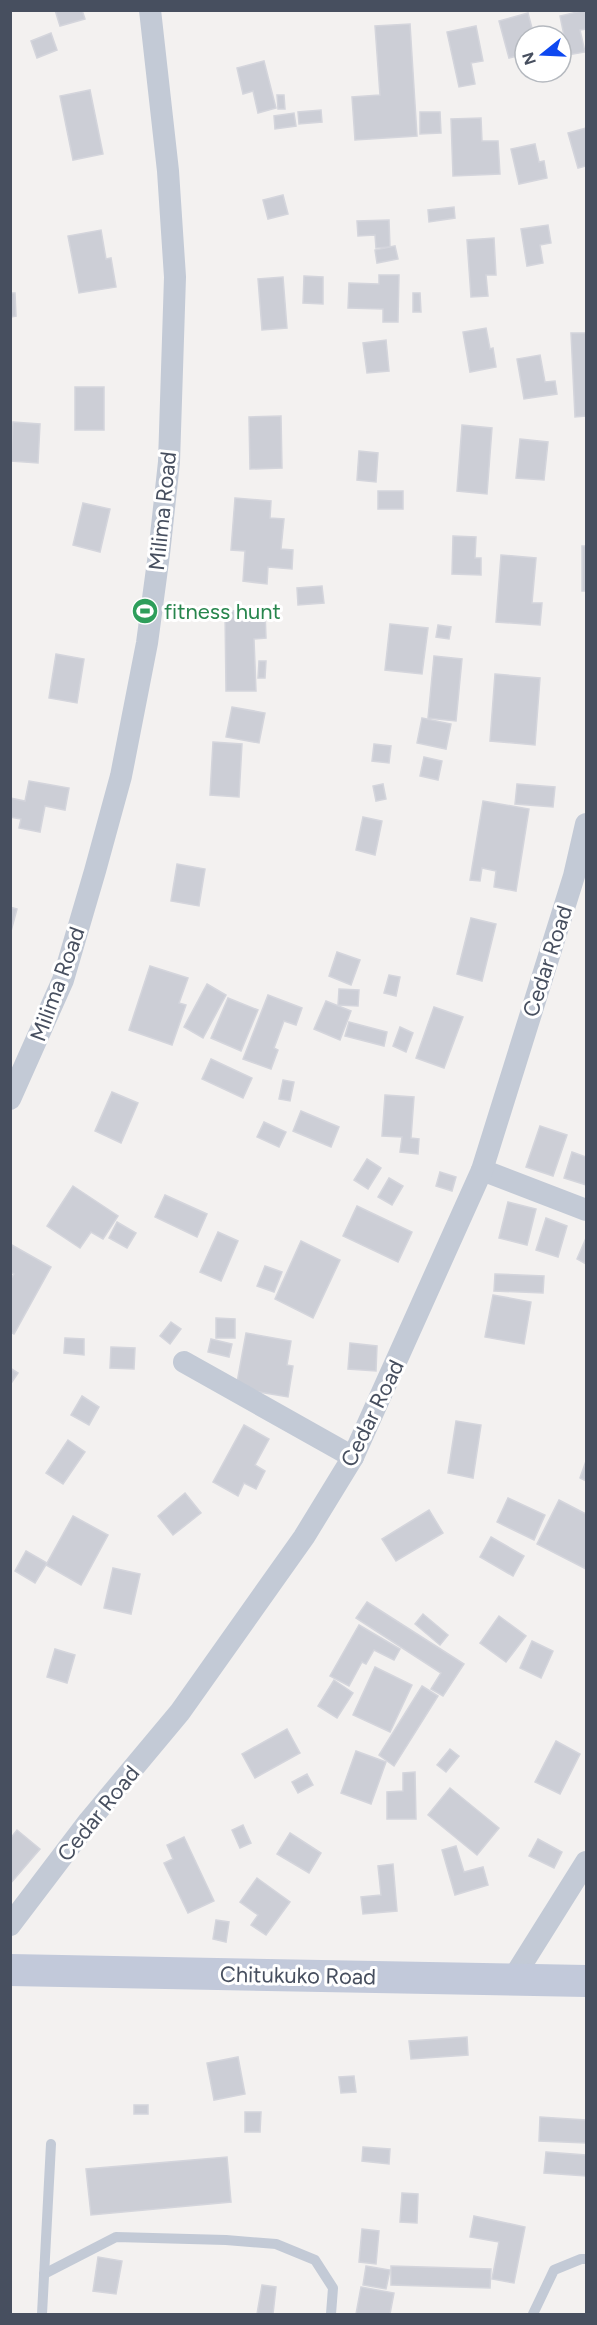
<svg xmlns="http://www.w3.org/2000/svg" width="597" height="2325" font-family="Figtree,sans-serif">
<rect width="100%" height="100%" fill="#f3f1f0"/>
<!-- building -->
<g fill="#ccced6" stroke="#d4d5dc" stroke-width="1.5">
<path d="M55 10H82L85 19 60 26Z"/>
<path d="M586 10V29L580 30 585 52 568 55 560 16Z"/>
<path d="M528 13 533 32 523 34 525 54 509 58 499 21Z"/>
<path d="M410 24 417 136 355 140 352 97 380 95 375 26Z"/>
<path d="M476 26 483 61 471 63 475 84 459 87 447 32Z"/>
<path d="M51 33 57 50 37 58 31 41Z"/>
<path d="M264 61 276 108 258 113 253 91 243 94 237 68Z"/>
<path d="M530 72H547V79L530 78Z"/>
<path d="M90 90 103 154 73 160 60 96Z"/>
<path d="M277 95H284L285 109H278Z"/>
<path d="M321 110 322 122 299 124 298 112Z"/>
<path d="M420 112H440L441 133 420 134Z"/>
<path d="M294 113 296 126 275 129 274 116Z"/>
<path d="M481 118 482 141H498L500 174 453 176 451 119Z"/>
<path d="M586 128V166L578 168 568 133Z"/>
<path d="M535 144 539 162 544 161 547 178 519 184 511 149Z"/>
<path d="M283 195 288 214 268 219 263 200Z"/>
<path d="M454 207 455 218 429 222 428 210Z"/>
<path d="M389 220 390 247 376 248 375 235 358 236 357 221Z"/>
<path d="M548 225 551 243 540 245 543 263 527 266 521 229Z"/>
<path d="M101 230 106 259 111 258 116 287 79 293 68 236Z"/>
<path d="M494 238 496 275H486L488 296 471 297 467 240Z"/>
<path d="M395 246 398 259 377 263 375 250Z"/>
<path d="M379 275H399L398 322H383V309L348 308 349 283 379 284Z"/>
<path d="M304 276 323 277V304L303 303Z"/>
<path d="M283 277 287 328 262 330 258 279Z"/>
<path d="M10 293H15L16 316 10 317Z"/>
<path d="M413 293H420L421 312H413Z"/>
<path d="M486 328 490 349 493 348 496 367 470 372 463 332Z"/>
<path d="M571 333H586V416L575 417Z"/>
<path d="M386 340 389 371 367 373 363 343Z"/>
<path d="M540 355 545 382 555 381 557 394 524 399 517 359Z"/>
<rect x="75" y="387" width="29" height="43"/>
<path d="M281 416 282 468 250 469 249 417Z"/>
<path d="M13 422 40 424 38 463 11 461Z"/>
<path d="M462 425 492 428 487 494 457 491Z"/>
<path d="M520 439 548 442 544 480 516 478Z"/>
<path d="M359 451 378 453 376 482 357 480Z"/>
<rect x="378" y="491" width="25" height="18"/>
<path d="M235 498 271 501 270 518 284 519 281 549 293 550 292 569 268 567 267 584 243 581 245 551 231 550Z"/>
<path d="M83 503 110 509 100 552 73 545Z"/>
<path d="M453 536 476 537 475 558H481V575L452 574Z"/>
<rect x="582" y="546" width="4" height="45"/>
<path d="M501 555 536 558 532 603H542L540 625 496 622Z"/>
<path d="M322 586 324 603 298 605 297 588Z"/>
<path d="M265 610 266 638 254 639 256 691H226L225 611Z"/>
<path d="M390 624 428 628 422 674 385 670Z"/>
<path d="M438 625 451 627 449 639 436 637Z"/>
<path d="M56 654 84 659 77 703 49 698Z"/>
<path d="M434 656 462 659 456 721 428 718Z"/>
<path d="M259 661H266L265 678H258Z"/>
<path d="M495 674 540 678 535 745 490 741Z"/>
<path d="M232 707 265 713 259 743 226 737Z"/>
<path d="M422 718 451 724 446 749 417 743Z"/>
<path d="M213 742 242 744 239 797 210 795Z"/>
<path d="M374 744 391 746 389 763 372 761Z"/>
<path d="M424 757 442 761 438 780 420 776Z"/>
<path d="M29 781 69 788 65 810 45 806 40 832 19 828 21 819 10 817V798L25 801Z"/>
<path d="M383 784 386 799 376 801 373 786Z"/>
<path d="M517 784 555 787 553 807 515 804Z"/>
<path d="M483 801 529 809 516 891 494 887 496 871 482 868 480 881 470 880Z"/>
<path d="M363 817 382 821 375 855 356 850Z"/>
<path d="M177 864 205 869 199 906 171 901Z"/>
<path d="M10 907 17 909 10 935Z"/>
<path d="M471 918 496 924 482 981 457 974Z"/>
<path d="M337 952 360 960 351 985 329 976Z"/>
<path d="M150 966 188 978 179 1003 186 1005 172 1045 129 1030Z"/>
<path d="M389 975 400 977 396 996 384 993Z"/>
<path d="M207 984 226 995 203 1038 184 1027Z"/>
<path d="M339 989 359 990 358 1006 338 1005Z"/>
<path d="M268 995 302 1008 296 1025 284 1021 274 1048 278 1050 271 1069 243 1059Z"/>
<path d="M228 998 258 1010 241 1051 211 1038Z"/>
<path d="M326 1001 351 1011 340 1040 314 1029Z"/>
<path d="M434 1007 463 1017 444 1068 416 1058Z"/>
<path d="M349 1022 387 1032 384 1046 345 1036Z"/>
<path d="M400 1027 413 1033 406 1052 393 1046Z"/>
<path d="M211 1059 252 1078 243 1098 202 1079Z"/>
<path d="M283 1080 294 1082 290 1101 279 1099Z"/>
<path d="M112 1092 138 1103 121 1143 95 1131Z"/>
<path d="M385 1095 414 1097 411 1138 419 1139 418 1154 400 1152 402 1137 382 1136Z"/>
<path d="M301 1111 339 1127 331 1147 293 1131Z"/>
<path d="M264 1122 286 1132 279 1147 257 1137Z"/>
<path d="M540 1126 567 1135 553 1176 526 1167Z"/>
<path d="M572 1152 586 1157V1185L564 1178Z"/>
<path d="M367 1159 381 1168 368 1189 354 1180Z"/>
<path d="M440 1172 456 1177 452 1191 436 1186Z"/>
<path d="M389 1178 403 1186 392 1205 378 1197Z"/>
<path d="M73 1186 118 1216 103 1239 91 1232 80 1248 47 1226Z"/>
<path d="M165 1195 207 1214 197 1237 155 1217Z"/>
<path d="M508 1202 536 1209 527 1245 499 1238Z"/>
<path d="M357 1206 412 1232 398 1262 343 1236Z"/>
<path d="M546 1218 567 1226 558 1257 536 1250Z"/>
<path d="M117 1222 136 1233 127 1248 109 1238Z"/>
<path d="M218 1232 238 1241 221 1281 200 1272Z"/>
<path d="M586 1238V1264L577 1259Z"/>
<path d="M301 1241 340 1260 313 1318 275 1299Z"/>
<path d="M10 1244 51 1267 14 1334 10 1332V1280L14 1274 10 1272Z"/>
<path d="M265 1266 282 1272 274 1292 257 1286Z"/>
<path d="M495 1274 544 1276 543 1293 494 1291Z"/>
<path d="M493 1295 531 1302 524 1344 485 1337Z"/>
<path d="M216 1318 235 1319V1338H216Z"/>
<path d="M171 1322 181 1329 170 1344 160 1336Z"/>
<path d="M246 1333 291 1341 287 1365 293 1366 288 1397 236 1388Z"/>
<path d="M65 1338 84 1339V1355L64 1353Z"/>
<path d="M211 1339 232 1344 229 1357 208 1352Z"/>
<path d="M350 1343 377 1346 376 1371 348 1369Z"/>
<path d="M111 1347 135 1348 134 1369 110 1368Z"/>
<path d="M10 1368 18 1373 10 1385Z"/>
<path d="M82 1396 99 1407 89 1425 71 1415Z"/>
<path d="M456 1421 481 1425 473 1478 448 1473Z"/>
<path d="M244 1425 269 1439 255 1465 265 1471 256 1489 244 1483 238 1496 213 1482Z"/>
<path d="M68 1440 85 1452 63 1484 46 1473Z"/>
<path d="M586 1461V1481L580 1478Z"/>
<path d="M185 1493 201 1513 173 1535 158 1516Z"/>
<path d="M508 1498 545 1515 534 1540 497 1522Z"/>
<path d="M559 1500 586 1514V1569L537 1544Z"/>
<path d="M429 1510 443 1533 396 1561 382 1539Z"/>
<path d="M73 1516 108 1535 81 1585 46 1565Z"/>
<path d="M491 1537 524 1556 513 1576 480 1557Z"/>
<path d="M26 1551 47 1563 35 1583 15 1571Z"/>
<path d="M113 1568 140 1574 131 1614 104 1608Z"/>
<path d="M367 1602 464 1664 443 1696 431 1689 441 1673 356 1618Z"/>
<path d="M423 1614 448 1635 440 1645 415 1624Z"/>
<path d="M499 1616 526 1636 506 1662 480 1643Z"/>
<path d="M359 1625 400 1649 394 1660 374 1650 366 1664 362 1662 349 1686 330 1676Z"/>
<path d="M532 1641 553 1651 541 1678 520 1668Z"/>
<path d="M55 1649 75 1655 67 1683 47 1677Z"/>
<path d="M375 1667 412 1685 390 1732 353 1715Z"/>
<path d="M334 1680 353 1693 337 1718 318 1706Z"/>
<path d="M422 1686 438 1696 394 1766 379 1755Z"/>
<path d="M287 1729 300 1753 255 1778 242 1754Z"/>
<path d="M556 1741 580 1754 560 1794 535 1782Z"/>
<path d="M450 1749 459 1756 446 1772 437 1765Z"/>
<path d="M356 1751 386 1762 371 1804 341 1793Z"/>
<path d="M415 1772 416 1819H387V1792L403 1791V1773Z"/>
<path d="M307 1774 313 1785 298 1793 292 1782Z"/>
<path d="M450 1788 499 1828 477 1855 428 1815Z"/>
<path d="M243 1825 251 1843 240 1848 232 1830Z"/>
<path d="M17 1830 40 1849 10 1884V1839Z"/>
<path d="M290 1833 321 1853 309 1873 277 1854Z"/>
<path d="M184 1837 214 1901 188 1913 164 1863 173 1859 167 1845Z"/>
<path d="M538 1839 562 1852 554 1868 529 1856Z"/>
<path d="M456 1846 464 1872 483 1867 488 1885 455 1895 442 1850Z"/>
<path d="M393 1864 397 1911 363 1914 361 1897 381 1895 378 1866Z"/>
<path d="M257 1878 290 1902 266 1935 251 1925 258 1915 240 1902Z"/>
<path d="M216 1920 229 1922 226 1942 213 1939Z"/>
<path d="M467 2037 468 2055 411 2059 409 2041Z"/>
<path d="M238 2057 245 2094 214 2100 207 2063Z"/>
<path d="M354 2076 356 2092 341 2093 339 2077Z"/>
<rect x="134" y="2105" width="14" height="9"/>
<path d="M245 2112H261L260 2132H245Z"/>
<path d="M540 2117 586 2120V2143L539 2141Z"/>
<path d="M363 2147 390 2149 389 2164 362 2161Z"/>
<path d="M546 2152 586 2155V2176L544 2173Z"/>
<path d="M227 2157 231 2202 91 2215 86 2169Z"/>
<path d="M402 2193 418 2194 417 2223 400 2222Z"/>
<path d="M474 2216 525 2227 514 2283 492 2279 499 2242 470 2237Z"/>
<path d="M362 2229 379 2231 376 2264 359 2262Z"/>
<path d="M98 2257 122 2261 116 2294 93 2291Z"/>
<path d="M366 2266 390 2270 386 2289 363 2285Z"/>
<path d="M391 2266 491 2269 490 2288 391 2285Z"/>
<path d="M262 2285 276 2287 273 2314H257Z"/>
<path d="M361 2287 394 2293 390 2314H356Z"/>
</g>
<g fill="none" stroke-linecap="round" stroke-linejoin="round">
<!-- lane -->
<g stroke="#c3cad6" stroke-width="10">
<path d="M44 2274 116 2237 226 2240 276 2244 315 2260 333 2288 331 2314"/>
<path d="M42 2314 51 2144"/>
<path d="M533 2314 554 2270 581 2259H586"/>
</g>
<!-- street -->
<g stroke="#c3cad6" stroke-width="22">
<path d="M10 1099 63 980 95 871 121 776 147 643 159 554 169 462 175 277 168 171 150 10"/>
<path d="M482 1170 586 1210"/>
<path d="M184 1362 353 1457"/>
<path d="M10 1925 89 1821 180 1712 304 1537 353 1457 482 1170 574 876 586 824"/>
<path d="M512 1980 586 1862"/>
</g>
<!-- secondary -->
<path stroke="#c2c9da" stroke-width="32" d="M10 1970 586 1981"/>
</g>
<!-- icons -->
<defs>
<symbol id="stadium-disc" viewBox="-11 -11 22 22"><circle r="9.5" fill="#2e9e5b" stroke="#fff"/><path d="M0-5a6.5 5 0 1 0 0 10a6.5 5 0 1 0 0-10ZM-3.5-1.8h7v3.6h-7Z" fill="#fff"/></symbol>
</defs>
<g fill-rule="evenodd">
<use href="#stadium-disc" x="130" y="596" width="30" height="30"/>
</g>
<g text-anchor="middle" stroke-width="6" stroke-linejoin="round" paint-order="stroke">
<!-- street labels -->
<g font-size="22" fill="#474f5f" stroke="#fff">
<text transform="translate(162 511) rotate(-84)" y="8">Milima Road</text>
<text transform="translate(547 961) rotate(-72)" y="8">Cedar Road</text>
<text transform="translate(57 984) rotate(-70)" y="8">Milima Road</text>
<text transform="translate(372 1413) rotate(-64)" y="8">Cedar Road</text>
<text transform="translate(98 1813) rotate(-51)" y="8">Cedar Road</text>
<text transform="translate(298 1975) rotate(1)" y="8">Chitukuko Road</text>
</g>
<!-- leisure labels -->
<g font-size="22" fill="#27864d" stroke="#fff" text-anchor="start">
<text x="164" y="619">fitness hunt</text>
</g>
</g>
<!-- border -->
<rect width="597" height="2325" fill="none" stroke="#474f5f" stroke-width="24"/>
<!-- north arrow -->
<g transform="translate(543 54) rotate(252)"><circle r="28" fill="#ffffff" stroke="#b5b9bf" stroke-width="1.5"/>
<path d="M0-4.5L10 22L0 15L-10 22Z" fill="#0e48f0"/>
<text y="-9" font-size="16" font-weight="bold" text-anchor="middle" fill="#474f5f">N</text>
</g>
</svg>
